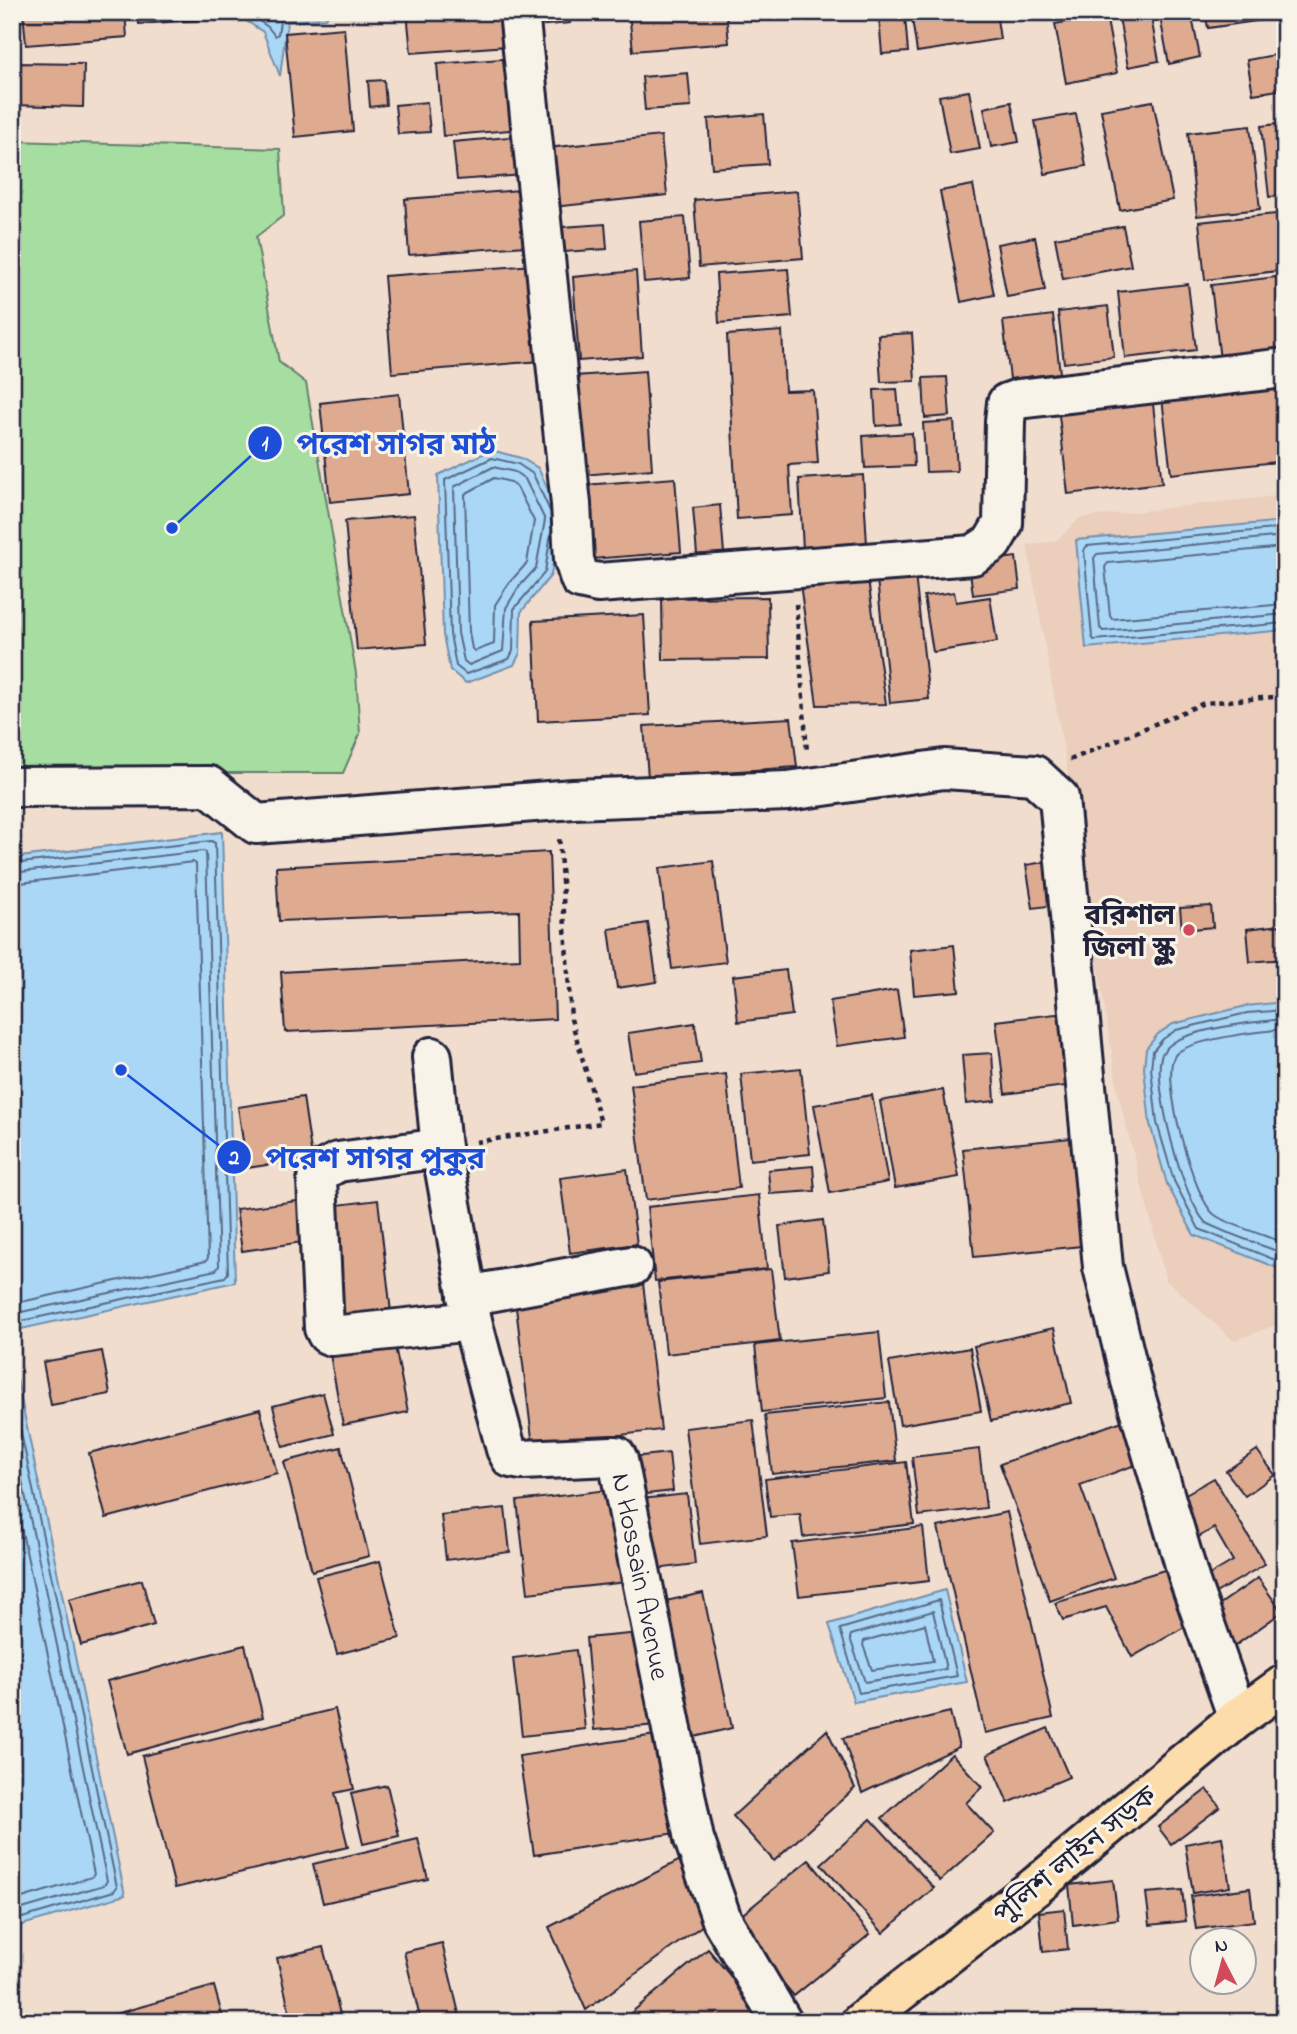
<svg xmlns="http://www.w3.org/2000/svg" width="1297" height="2034" font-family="'Indie Flower','Noto Sans Bengali',sans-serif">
<rect width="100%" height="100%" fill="#f0ddce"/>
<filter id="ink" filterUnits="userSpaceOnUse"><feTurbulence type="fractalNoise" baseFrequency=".0143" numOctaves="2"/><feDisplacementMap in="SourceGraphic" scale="14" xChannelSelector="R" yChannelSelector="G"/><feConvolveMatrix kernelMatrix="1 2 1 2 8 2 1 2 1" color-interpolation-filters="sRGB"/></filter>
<g filter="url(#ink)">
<!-- built -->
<path fill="#ebcebc" d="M1285 495V1321L1234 1341 1166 1280 1119 1098 1066 762 1027 545 1056 541 1080 518Z"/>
<!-- green -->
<path fill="#a6dda0" stroke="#64806e" stroke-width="2" d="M12 141 280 149 284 215 256 237 279 362 306 383 356 673 360 734 343 773H12Z"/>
<!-- water -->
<g fill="#aad7f6" stroke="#748fab" stroke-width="2">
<path d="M233 12H330L326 18 287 22 280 76 263 32Z"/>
<path d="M491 450 521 458 538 468 561 517 551 575 521 612 520 653 514 665 466 683 450 670 443 635 438 475Z"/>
<path d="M1285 521V630L1086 648 1076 540Z"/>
<path d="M222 832 235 1282 12 1331V858Z"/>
<path d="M1285 1002V1271L1194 1235 1167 1184 1150 1124 1144 1068 1146 1049 1158 1034 1173 1024 1246 1006Z"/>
<path d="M12 1356 125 1895 12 1928Z"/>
<path d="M945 1590 967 1682 854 1702 829 1624Z"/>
</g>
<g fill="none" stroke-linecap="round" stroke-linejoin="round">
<!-- shore -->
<g stroke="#586a86" stroke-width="2">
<path d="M246 12 268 27 275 36 278 34 280 21 284 16 316 12"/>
<path d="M493 467 515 472 525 479 545 520 536 568 518 588 506 608 503 651 469 665 464 661 458 633 454 487Z"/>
<path d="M494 478 511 482 517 487 534 521 527 563 509 583 495 605 494 644 475 651 472 649 469 632 465 494Z"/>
<path d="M550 511 533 474 518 464 492 458 445 480 450 634 456 666 466 674 509 659 513 651 514 609 545 572 551 532"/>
<path d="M1285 528 1087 546 1084 550 1092 637 1094 640 1285 623"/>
<path d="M1285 536 1097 554 1094 558 1100 628 1103 631 1285 614"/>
<path d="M1285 547 1108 563 1105 567 1110 616 1112 619 1285 604"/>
<path d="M12 864 211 841 215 843 228 1273 225 1277 12 1323"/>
<path d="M12 873 203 851 206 852 219 1266 216 1270 12 1314"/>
<path d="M12 884 193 862 196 864 208 1258 206 1261 12 1304"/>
<path d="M1285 1010 1247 1013 1176 1030 1163 1039 1153 1051 1151 1068 1157 1123 1174 1181 1199 1229 1285 1264"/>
<path d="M1285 1019C1259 1021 1188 1029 1170 1045 1166 1048 1162 1053 1161 1057 1153 1087 1183 1199 1205 1222 1211 1228 1272 1249 1285 1254"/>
<path d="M1285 1029C1262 1031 1191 1039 1176 1054 1158 1071 1194 1201 1215 1215 1229 1225 1267 1236 1285 1243"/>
<path d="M12 1390 117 1887 114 1891 12 1921"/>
<path d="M12 1433 107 1881 104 1885 12 1912"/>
<path d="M12 1484 94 1874 92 1877 12 1901"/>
<path d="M939 1600 957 1676 859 1693 840 1629Z"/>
<path d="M933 1611 946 1669 865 1682 850 1638 851 1635Z"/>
<path d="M925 1624 933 1661 872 1670 863 1645 864 1641Z"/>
</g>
</g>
<!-- building -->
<g fill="#deab91" stroke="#22223b" stroke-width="2">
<path d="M23 12H125L127 37 26 45Z"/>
<path d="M138 12H197L198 20 139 24Z"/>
<path d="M407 12H505L508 46 411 53Z"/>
<path d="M535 12H569L570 23 536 26Z"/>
<path d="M629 12H726L729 43 633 51Z"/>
<path d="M911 12H996L1000 39 917 52Z"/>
<path d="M1118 12H1150L1159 61 1128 67Z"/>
<path d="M1159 12H1191L1200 57 1169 64Z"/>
<path d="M1205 12H1276L1277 18 1208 28Z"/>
<path d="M1106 15 1117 73 1066 83 1055 24Z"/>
<path d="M905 16 908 52 882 54 879 18Z"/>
<path d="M344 28 353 131 295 137 285 33Z"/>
<path d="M1285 53V89L1253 94 1247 60Z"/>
<path d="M514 58 520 129 443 136 437 64Z"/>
<path d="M12 63 84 64 83 107 12 105Z"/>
<path d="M688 73 691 107 645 110 642 77Z"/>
<path d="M384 80 386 105 370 107 368 81Z"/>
<path d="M969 91 980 149 950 154 939 96Z"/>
<path d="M1153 101 1173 200 1120 210 1101 110Z"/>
<path d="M427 102 430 132 398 134 395 105Z"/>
<path d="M1011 102 1019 142 991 147 984 108Z"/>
<path d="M764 114 768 164 712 168 708 119Z"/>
<path d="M1076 114 1086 166 1045 174 1035 121Z"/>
<path d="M1285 123V195L1269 197 1261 126Z"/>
<path d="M1250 126 1260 209 1197 216 1188 133Z"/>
<path d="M521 136 524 175 457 180 453 142Z"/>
<path d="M661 136 667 195 553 207 547 148Z"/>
<path d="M973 185 994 295 961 302 940 191Z"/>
<path d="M520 190 525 246 409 255 405 199Z"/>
<path d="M797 191 803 258 699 267 694 200Z"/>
<path d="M1285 213V270L1205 280 1199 222Z"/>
<path d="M685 217 690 278 644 282 639 221Z"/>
<path d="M605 224 607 249 564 252 563 227Z"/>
<path d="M1123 226 1131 266 1063 279 1055 238Z"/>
<path d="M1035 237 1045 290 1007 297 997 244Z"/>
<path d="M534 265 542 361 392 373 384 276Z"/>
<path d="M788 269 792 317 719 323 716 274Z"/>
<path d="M636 271 642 356 579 361 573 277Z"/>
<path d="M1285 276V361L1221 368 1211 285Z"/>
<path d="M1188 284 1196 350 1125 358 1118 292Z"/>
<path d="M1108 306 1114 357 1064 363 1058 312Z"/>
<path d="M1053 315 1060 373 1010 379 1003 321Z"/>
<path d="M782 331 785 391 813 390 818 463 789 465 792 515 737 519 727 335Z"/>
<path d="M912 333 915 381 881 382 878 335Z"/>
<path d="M645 371 652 469 583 475 575 376Z"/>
<path d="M1283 376 1285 461 1171 474 1161 390Z"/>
<path d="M947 377 950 416 925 418 923 378Z"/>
<path d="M1151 387 1162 483 1068 494 1057 398Z"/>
<path d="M897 389 900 424 876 426 874 390Z"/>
<path d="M399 394 409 494 330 502 320 403Z"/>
<path d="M954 421 957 471 926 472 923 423Z"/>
<path d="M912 433 914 466 865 468 863 436Z"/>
<path d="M863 475 867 545 803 549 799 479Z"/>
<path d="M675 478 681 552 591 559 584 485Z"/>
<path d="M720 505 724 553 697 555 693 508Z"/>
<path d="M414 515 426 644 357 650 345 521Z"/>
<path d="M1016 557 1020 589 973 595 969 563Z"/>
<path d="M915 575 929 699 890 703 877 579Z"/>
<path d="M868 580 886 704 817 705 800 584Z"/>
<path d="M954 592 956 602 990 597 997 642 933 652 924 596Z"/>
<path d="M768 597 769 659 663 660 662 598Z"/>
<path d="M644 615 650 715 538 721 533 621Z"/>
<path d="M791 718 797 767 648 777 644 726Z"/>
<path d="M549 852 555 1019 285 1032 281 972 520 959 519 911 279 921 276 867Z"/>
<path d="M1057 860 1063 904 1033 908 1026 865Z"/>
<path d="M713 861 726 962 672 969 659 868Z"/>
<path d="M1211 906 1213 927 1182 930 1180 908Z"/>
<path d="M648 923 657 982 617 988 609 929Z"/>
<path d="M1280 925 1284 959 1250 962 1247 929Z"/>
<path d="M954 945 959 991 914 995 910 950Z"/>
<path d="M786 970 792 1015 738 1022 733 976Z"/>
<path d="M897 990 904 1037 837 1046 830 1001Z"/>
<path d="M1073 1012 1081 1084 1005 1094 996 1021Z"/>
<path d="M695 1023 701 1063 634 1072 628 1033Z"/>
<path d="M992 1053 995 1101 966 1104 962 1055Z"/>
<path d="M801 1068 810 1154 750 1160 741 1074Z"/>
<path d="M726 1074 739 1188 646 1200 631 1085Z"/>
<path d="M943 1090 959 1177 895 1188 880 1101Z"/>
<path d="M872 1095 888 1182 830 1193 814 1105Z"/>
<path d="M303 1097 312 1158 247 1168 238 1107Z"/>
<path d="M1080 1137 1091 1245 974 1257 963 1149Z"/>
<path d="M813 1166 815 1191 770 1194 768 1170Z"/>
<path d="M627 1169 637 1244 570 1253 560 1178Z"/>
<path d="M759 1195 767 1269 655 1281 647 1207Z"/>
<path d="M311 1199 316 1240 242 1251 236 1209Z"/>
<path d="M378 1200 392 1321 342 1327 329 1206Z"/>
<path d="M823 1220 829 1271 785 1277 779 1226Z"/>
<path d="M771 1269 780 1341 666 1354 658 1282Z"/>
<path d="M642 1275 661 1430 533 1446 514 1291Z"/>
<path d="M1054 1328 1071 1403 991 1421 974 1346Z"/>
<path d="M879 1332 886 1398 762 1412 755 1345Z"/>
<path d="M393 1336 408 1412 343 1425 329 1349Z"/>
<path d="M970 1348 981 1411 900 1425 889 1362Z"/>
<path d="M102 1351 110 1394 51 1405 43 1362Z"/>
<path d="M323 1393 334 1434 283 1447 273 1406Z"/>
<path d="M889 1402 896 1461 772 1474 765 1415Z"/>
<path d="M260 1409 277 1473 106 1518 89 1453Z"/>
<path d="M753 1420 767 1536 700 1544 685 1428Z"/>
<path d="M1125 1420 1141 1463 1080 1485 1114 1578 1050 1601 1000 1464Z"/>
<path d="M341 1447 369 1556 312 1571 284 1462Z"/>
<path d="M979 1449 986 1508 919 1516 912 1457Z"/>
<path d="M1257 1450 1275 1475 1245 1496 1226 1471Z"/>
<path d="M669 1453 673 1491 638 1495 633 1457Z"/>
<path d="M906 1462 914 1524 803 1537 800 1514 770 1517 765 1479Z"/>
<path d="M1214 1478 1265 1564 1209 1597 1199 1581 1233 1561 1214 1528 1190 1542 1168 1504Z"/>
<path d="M615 1489 626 1582 528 1593 517 1501Z"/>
<path d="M687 1494 695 1564 649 1570 641 1499Z"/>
<path d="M505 1508 510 1552 446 1560 441 1515Z"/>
<path d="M1007 1512 1053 1718 985 1733 938 1527Z"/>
<path d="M923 1527 929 1581 799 1596 792 1543Z"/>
<path d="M380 1561 400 1638 337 1654 316 1577Z"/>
<path d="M1171 1568 1200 1618 1132 1657 1106 1607 1063 1620 1055 1603Z"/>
<path d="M1258 1578 1282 1612 1229 1650 1204 1615Z"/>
<path d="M142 1580 154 1625 81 1645 69 1599Z"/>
<path d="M703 1593 732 1728 690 1738 661 1602Z"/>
<path d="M651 1632 659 1725 594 1730 586 1638Z"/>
<path d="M245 1645 263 1717 127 1754 107 1681Z"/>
<path d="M576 1650 585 1729 522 1736 513 1658Z"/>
<path d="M335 1709 354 1789 335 1793 348 1847 175 1888 142 1756Z"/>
<path d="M950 1712 959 1747 862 1793 843 1738Z"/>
<path d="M1048 1728 1069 1777 1008 1803 987 1755Z"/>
<path d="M827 1730 855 1788 774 1861 733 1816Z"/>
<path d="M662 1734 676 1833 534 1855 519 1756Z"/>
<path d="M952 1754 982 1787 966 1803 994 1833 940 1881 882 1818Z"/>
<path d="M387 1785 399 1836 363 1844 351 1793Z"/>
<path d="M1207 1789 1220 1807 1171 1844 1158 1827Z"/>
<path d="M871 1819 934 1888 883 1933 821 1864Z"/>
<path d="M1222 1837 1230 1887 1193 1893 1185 1844Z"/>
<path d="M418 1839 428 1879 323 1903 313 1864Z"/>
<path d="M686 1857 714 1917 586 2010 549 1927Z"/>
<path d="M809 1860 870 1934 794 1996 733 1922Z"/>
<path d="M1113 1880 1118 1919 1073 1925 1069 1885Z"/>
<path d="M1250 1888 1254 1921 1196 1929 1191 1896Z"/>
<path d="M1182 1890 1186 1921 1150 1925 1146 1893Z"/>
<path d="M1064 1909 1068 1949 1043 1952 1039 1912Z"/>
<path d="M442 1943 461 2022H421L404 1952Z"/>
<path d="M323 1947 342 2022H292L277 1958Z"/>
<path d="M708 1949 763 2015 755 2022H620Z"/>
<path d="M214 1986 224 2022H87Z"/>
</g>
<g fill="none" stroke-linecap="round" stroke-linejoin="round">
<defs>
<g id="street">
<path d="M519 12 571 504 574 560 580 579 598 583 973 555 992 543 1003 524 1005 421 1007 403 1018 399 1285 368"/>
<path d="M12 787 209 786 256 824 573 799 788 791 944 769 1034 775 1059 798 1103 1267 1131 1381 1190 1582 1238 1718"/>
<path d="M432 1057 441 1148 472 1321 506 1449 511 1458 522 1460 612 1456H616L618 1460 694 1839 722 1920 782 2022"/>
<path d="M441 1148 338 1162 323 1170 317 1180 324 1328 327 1334 332 1336 472 1321"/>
<path d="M467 1296 632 1266"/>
</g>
<path id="primary" d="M861 2022 1036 1886 1238 1718 1285 1684"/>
</defs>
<!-- street casing -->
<use href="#street" stroke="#22223b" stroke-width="44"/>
<!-- primary casing -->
<use href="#primary" stroke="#22223b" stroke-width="44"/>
<!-- path -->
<g stroke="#22223b" stroke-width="4.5" stroke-dasharray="5 5" stroke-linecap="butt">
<path d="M796 604 807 752"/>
<path d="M1070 760 1204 703 1285 696"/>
<path d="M476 1142 601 1123 571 1019 559 836"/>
</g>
<!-- street -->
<use href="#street" stroke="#f7f3e8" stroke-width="38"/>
<!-- primary -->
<use href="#primary" stroke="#fddcac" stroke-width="38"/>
</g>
</g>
<!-- markers -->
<circle fill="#d1495b" stroke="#f7f3e8" stroke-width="2.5" cx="1189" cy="930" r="7"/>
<g text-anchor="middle" stroke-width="6" stroke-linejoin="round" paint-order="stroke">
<!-- poi labels -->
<g font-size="28" font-weight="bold" fill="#22223b" stroke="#f7f3e8" text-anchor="end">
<text x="1175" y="924">বরিশাল<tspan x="1175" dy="32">জিলা স্কুল</tspan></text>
</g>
<!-- street labels -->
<g font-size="28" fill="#22223b" stroke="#f7f3e8">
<text transform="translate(642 1576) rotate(79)" y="10">N Hossain Avenue</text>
<text transform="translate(1074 1854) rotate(-39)" y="10">পুলিশ লাইন সড়ক</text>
</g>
</g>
<!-- callouts -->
<path fill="none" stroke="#1d4ed8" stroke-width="2.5" d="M172 528L265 443M121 1070L234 1157"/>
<g fill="#1d4ed8" stroke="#f7f3e8" stroke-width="2.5">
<circle cx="172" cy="528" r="7"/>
<circle cx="121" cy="1070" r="7"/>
<circle cx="265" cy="443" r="18"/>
<circle cx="234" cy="1157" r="18"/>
</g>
<g font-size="21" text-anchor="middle" font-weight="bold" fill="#fff">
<text x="265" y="450">1</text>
<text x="234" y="1164">2</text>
</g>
<g font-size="30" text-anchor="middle" font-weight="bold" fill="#1d4ed8" stroke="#f7f3e8" stroke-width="6" stroke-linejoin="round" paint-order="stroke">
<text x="396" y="454">পরেশ সাগর মাঠ</text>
<text x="375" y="1168">পরেশ সাগর পুকুর</text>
</g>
<!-- margin -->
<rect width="1297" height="2034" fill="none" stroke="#f7f3e8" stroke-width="42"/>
<rect x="21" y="21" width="1255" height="1992" fill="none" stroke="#22223b" stroke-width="2.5" filter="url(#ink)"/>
<!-- north arrow -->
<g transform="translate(1223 1961) rotate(354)"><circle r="33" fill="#f7f3e8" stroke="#a29fa3" stroke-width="2"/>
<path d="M0-5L12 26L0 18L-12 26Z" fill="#d1495b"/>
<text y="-10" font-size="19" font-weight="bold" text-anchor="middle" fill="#22223b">N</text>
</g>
</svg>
